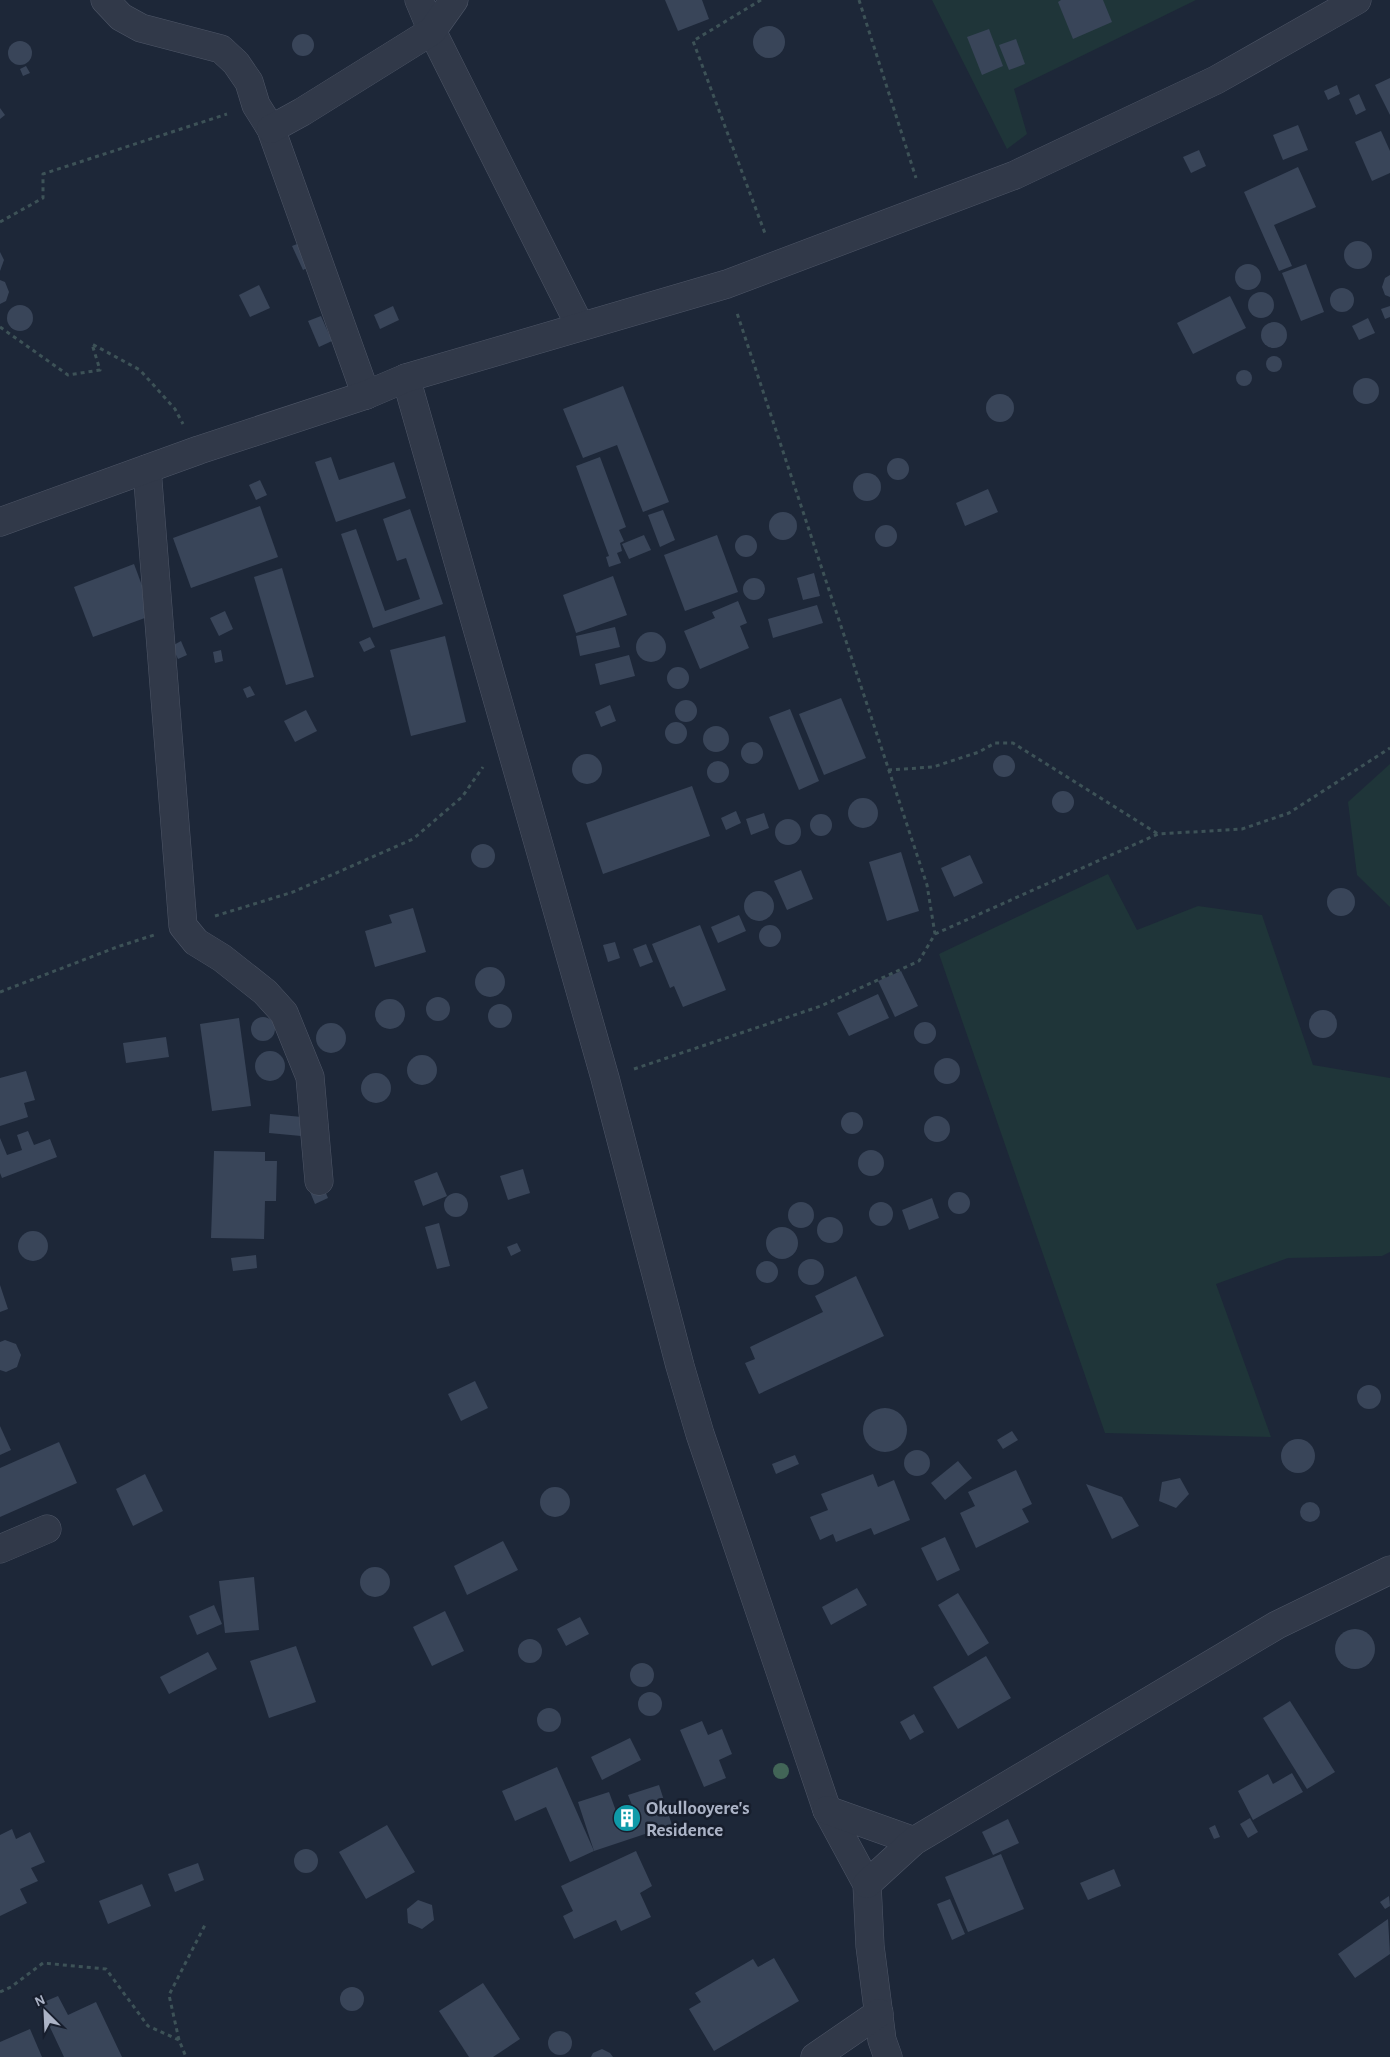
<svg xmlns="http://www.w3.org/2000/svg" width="1390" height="2057" font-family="'Alegreya Sans',sans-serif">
<rect width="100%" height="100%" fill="#1d2738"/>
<!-- green -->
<g fill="#1f3539">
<path d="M932 0H1196L1014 89 1027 134 1007 149Z"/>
<path d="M1390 764V907L1357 875 1348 802Z"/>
<path d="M1108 874 1137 930 1198 906 1262 915 1313 1065 1390 1078V1252L1382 1256 1288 1258 1216 1284 1271 1437 1105 1433 939 954Z"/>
</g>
<!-- building -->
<g fill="#394559">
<path d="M665 0H702L709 19 678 31Z"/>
<path d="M1061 0H1103L1112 22 1073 39 1058 2Z"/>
<circle cx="769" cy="42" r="16"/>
<path d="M989 29 1003 66 982 75 967 37Z"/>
<circle cx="303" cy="45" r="11"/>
<path d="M1016 39 1025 64 1009 70 999 45Z"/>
<circle cx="20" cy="53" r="12"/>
<path d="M26 66 30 73 23 76 20 69Z"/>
<path d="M1390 78V115L1375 85Z"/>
<path d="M1337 85 1340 94 1328 100 1324 91Z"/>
<path d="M1359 94 1366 110 1356 115 1349 99Z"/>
<path d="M0 108 5 115 0 119Z"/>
<path d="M1298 125 1308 150 1283 160 1273 135Z"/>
<path d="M1381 131 1390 151V173L1372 181 1355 142Z"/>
<path d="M1199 150 1206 166 1191 173 1183 157Z"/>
<path d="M1298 167 1316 207 1274 225 1292 266 1279 271 1244 192Z"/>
<circle cx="1358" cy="255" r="14"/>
<path d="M302 242 313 265 303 270 292 246Z"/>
<path d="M0 252 4 260 0 271Z"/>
<circle cx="1248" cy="277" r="13"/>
<path d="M1306 264 1324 312 1301 321 1282 273Z"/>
<path d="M1390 275V297L1385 295 1382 287 1385 278Z"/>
<path d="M0 280 5 282 9 292 6 301 0 304Z"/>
<path d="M259 285 270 308 250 317 239 295Z"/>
<circle cx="1342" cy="300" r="12"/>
<circle cx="1261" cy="305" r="13"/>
<path d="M1230 296 1246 328 1193 354 1177 323Z"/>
<circle cx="20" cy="318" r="13"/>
<path d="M393 306 399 320 380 329 374 315Z"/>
<path d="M1390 306V317L1385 319 1381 309Z"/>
<path d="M321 316 332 341 319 347 308 321Z"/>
<path d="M1368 318 1375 333 1359 340 1352 326Z"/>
<circle cx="1274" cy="335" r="13"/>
<circle cx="1274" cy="364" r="8"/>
<circle cx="1244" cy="378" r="8"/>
<circle cx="1366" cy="391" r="13"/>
<path d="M623 386 669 502 643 512 617 445 583 458 563 409Z"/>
<circle cx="1000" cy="408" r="14"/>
<path d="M331 457 339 480 394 462 406 498 336 522 315 462Z"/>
<path d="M600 457 626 527 619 530 624 541 620 543 622 551 617 553 621 563 609 567 606 557 609 556 576 466Z"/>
<circle cx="898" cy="469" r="11"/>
<circle cx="867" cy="487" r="14"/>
<path d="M260 480 267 495 256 500 249 485Z"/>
<path d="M988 489 998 512 965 526 956 503Z"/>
<path d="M260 506 278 557 191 588 173 538Z"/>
<path d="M410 509 443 604 373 628 341 534 356 529 385 611 420 599 406 558 397 561 383 519Z"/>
<path d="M663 510 675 540 660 547 648 515Z"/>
<circle cx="783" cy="526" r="14"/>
<circle cx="886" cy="536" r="11"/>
<path d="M644 535 651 550 629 559 622 544Z"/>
<path d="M717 535 738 592 685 611 664 555Z"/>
<circle cx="746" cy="546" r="11"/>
<path d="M134 564 153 615 93 637 74 587Z"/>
<path d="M282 568 314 677 286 685 254 577Z"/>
<path d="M814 573 820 596 803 600 797 578Z"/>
<path d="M613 576 627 615 576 633 563 595Z"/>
<circle cx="754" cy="589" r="11"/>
<path d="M738 601 747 623 740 626 749 648 700 669 684 631 715 618 712 612Z"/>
<path d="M817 605 823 623 773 638 768 619Z"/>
<path d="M225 611 233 629 219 636 210 618Z"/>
<path d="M615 627 620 647 580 656 576 636Z"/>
<circle cx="651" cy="647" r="15"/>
<path d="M445 636 466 722 411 736 390 650Z"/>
<path d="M370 637 375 647 364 652 359 642Z"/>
<path d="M181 641 187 655 178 659 172 646Z"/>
<path d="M221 650 223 661 215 663 213 652Z"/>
<path d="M629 655 635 676 600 685 595 664Z"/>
<circle cx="678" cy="678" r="11"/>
<path d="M250 686 255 695 247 698 243 689Z"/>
<path d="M841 698 866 758 824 775 799 714Z"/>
<circle cx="686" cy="711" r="11"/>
<path d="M610 705 616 721 601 727 595 712Z"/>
<path d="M790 709 819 781 799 790 769 717Z"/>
<path d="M306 710 317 731 295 742 284 721Z"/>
<circle cx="676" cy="733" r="11"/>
<circle cx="716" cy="739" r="13"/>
<circle cx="752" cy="753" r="11"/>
<circle cx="587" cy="769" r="15"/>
<circle cx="1004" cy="766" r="11"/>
<circle cx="718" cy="772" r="11"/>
<path d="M692 786 710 836 603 874 586 823Z"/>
<circle cx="1063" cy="802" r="11"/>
<circle cx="863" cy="813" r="15"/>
<path d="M736 811 741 823 726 830 721 818Z"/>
<path d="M764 813 769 828 751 835 746 819Z"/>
<circle cx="821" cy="825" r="11"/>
<circle cx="788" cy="832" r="13"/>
<circle cx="483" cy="856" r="12"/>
<path d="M901 852 919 911 887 921 869 862Z"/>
<path d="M970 855 983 883 954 897 941 868Z"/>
<path d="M801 870 813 899 787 910 774 881Z"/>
<circle cx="1341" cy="902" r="14"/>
<circle cx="759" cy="906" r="15"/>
<path d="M413 908 426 952 375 967 365 931 392 923 389 915Z"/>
<path d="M739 915 746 931 718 943 711 927Z"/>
<path d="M700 925 726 990 683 1007 674 986 670 988 652 944Z"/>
<circle cx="770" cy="936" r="11"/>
<path d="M615 942 620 958 608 962 603 945Z"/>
<path d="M646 944 653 962 640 967 633 949Z"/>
<circle cx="490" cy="982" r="15"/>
<path d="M901 971 918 1006 895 1017 878 981Z"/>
<path d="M878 994 889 1018 849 1036 837 1013Z"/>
<circle cx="438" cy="1009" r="12"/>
<circle cx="390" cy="1014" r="15"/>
<circle cx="500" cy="1016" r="12"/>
<circle cx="1323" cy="1024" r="14"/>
<circle cx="263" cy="1029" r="12"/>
<path d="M239 1018 251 1106 212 1111 200 1024Z"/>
<circle cx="925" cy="1033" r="11"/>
<circle cx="331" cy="1038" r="15"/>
<path d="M166 1037 169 1057 126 1063 123 1043Z"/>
<circle cx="270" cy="1066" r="15"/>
<circle cx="422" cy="1070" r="15"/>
<circle cx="947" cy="1071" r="13"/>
<path d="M26 1071 35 1100 24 1103 28 1117 0 1126V1078Z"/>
<circle cx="376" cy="1088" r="15"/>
<circle cx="852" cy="1123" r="11"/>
<path d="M270 1114 302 1117 301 1136 269 1133Z"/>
<circle cx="937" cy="1129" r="13"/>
<path d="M28 1131 34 1145 50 1139 57 1157 2 1178 0 1173V1138L7 1155 22 1150 17 1135Z"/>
<circle cx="871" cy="1163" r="13"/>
<path d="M214 1151 265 1152V1161H277L276 1201H265L264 1239 211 1238Z"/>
<path d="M523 1169 530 1193 508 1200 500 1176Z"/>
<path d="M437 1172 447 1196 423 1206 414 1181Z"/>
<path d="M323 1186 328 1198 315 1204 310 1192Z"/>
<circle cx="959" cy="1203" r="11"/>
<circle cx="456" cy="1205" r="12"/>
<path d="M932 1198 939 1218 909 1230 902 1210Z"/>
<circle cx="881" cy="1214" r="12"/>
<circle cx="801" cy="1215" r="13"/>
<circle cx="830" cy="1230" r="13"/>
<path d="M439 1223 450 1266 437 1269 425 1227Z"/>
<circle cx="782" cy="1243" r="16"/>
<circle cx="33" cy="1246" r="15"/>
<path d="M517 1243 521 1251 511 1256 507 1247Z"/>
<path d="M256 1255 257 1268 233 1271 231 1258Z"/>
<circle cx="811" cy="1272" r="13"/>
<circle cx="767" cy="1272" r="11"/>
<path d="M856 1276 884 1336 759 1394 745 1363 755 1359 750 1347 823 1312 815 1296Z"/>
<path d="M0 1285 8 1309 0 1312Z"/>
<path d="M5 1340 16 1344 21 1355 17 1367 6 1372 0 1370V1342Z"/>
<path d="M475 1381 488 1408 461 1421 448 1394Z"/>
<circle cx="1369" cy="1397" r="12"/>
<circle cx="885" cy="1430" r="22"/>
<path d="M0 1426 11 1450 0 1455Z"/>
<path d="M1012 1431 1018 1440 1003 1449 997 1440Z"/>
<circle cx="1298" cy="1456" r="17"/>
<path d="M59 1442 77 1483 0 1517V1468Z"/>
<circle cx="917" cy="1463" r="13"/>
<path d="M795 1455 799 1464 776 1474 772 1464Z"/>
<path d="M958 1461 972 1478 945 1500 931 1483Z"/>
<path d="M1016 1470 1032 1504 1022 1509 1029 1522 976 1548 960 1513 975 1506 968 1492Z"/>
<path d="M145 1474 163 1511 133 1526 116 1489Z"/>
<path d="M873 1474 878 1487 894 1480 910 1520 874 1535 871 1528 836 1542 833 1534 820 1540 810 1517 828 1510 821 1494Z"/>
<path d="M1180 1478 1189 1494 1176 1508 1159 1501 1162 1482Z"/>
<path d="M1086 1484 1122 1497 1139 1526 1112 1539Z"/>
<circle cx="555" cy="1502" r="15"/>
<circle cx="1310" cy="1512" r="10"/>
<path d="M945 1537 960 1570 937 1581 921 1548Z"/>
<path d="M503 1541 518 1570 467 1595 454 1566Z"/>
<circle cx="375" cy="1582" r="15"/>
<path d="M254 1577 259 1630 225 1633 219 1581Z"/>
<path d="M857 1588 867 1605 831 1625 822 1607Z"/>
<path d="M958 1593 989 1643 968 1656 938 1605Z"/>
<path d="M214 1605 222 1624 197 1635 189 1616Z"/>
<path d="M445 1611 464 1651 432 1666 413 1627Z"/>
<path d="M580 1617 589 1634 566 1646 557 1629Z"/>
<circle cx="1355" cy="1649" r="20"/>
<circle cx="530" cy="1651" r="12"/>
<path d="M296 1646 316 1702 269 1718 250 1661Z"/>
<path d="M208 1652 217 1669 169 1694 160 1677Z"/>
<path d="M986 1656 1011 1698 958 1729 933 1687Z"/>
<circle cx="642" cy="1675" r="12"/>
<circle cx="650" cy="1704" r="12"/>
<path d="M1290 1701 1335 1772 1307 1789 1263 1718Z"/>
<circle cx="549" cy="1720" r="12"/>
<path d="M914 1714 924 1732 910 1740 900 1722Z"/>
<path d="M702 1721 708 1735 722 1729 732 1754 719 1760 726 1778 704 1787 680 1730Z"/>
<path d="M630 1738 641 1760 602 1780 591 1757Z"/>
<path d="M557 1767 594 1851 570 1862 546 1807 515 1821 502 1791Z"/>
<path d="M1292 1773 1303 1792 1253 1820 1238 1791 1268 1774 1273 1784Z"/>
<path d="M659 1785 672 1825 594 1851 578 1802 609 1792 616 1811 632 1805 628 1795Z"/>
<path d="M1250 1818 1258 1832 1248 1838 1240 1824Z"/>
<path d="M1008 1819 1019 1843 993 1855 982 1832Z"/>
<path d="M387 1825 415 1872 366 1899 339 1852Z"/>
<path d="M1215 1825 1220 1837 1214 1839 1209 1828Z"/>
<path d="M12 1829 16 1839 30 1832 45 1862 31 1868 38 1881 20 1889 27 1903 0 1916V1835Z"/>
<circle cx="306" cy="1861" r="12"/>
<path d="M636 1851 652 1886 640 1893 651 1917 621 1931 616 1920 574 1939 563 1916 573 1911 561 1886Z"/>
<path d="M1001 1854 1024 1909 968 1932 945 1877Z"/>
<path d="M198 1863 204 1880 175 1892 168 1874Z"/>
<path d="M1114 1869 1121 1886 1088 1900 1080 1883Z"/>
<path d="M142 1884 151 1906 108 1924 99 1901Z"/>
<path d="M1389 1896 1390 1906 1385 1909 1380 1902Z"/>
<path d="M950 1899 965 1934 952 1940 937 1904Z"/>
<path d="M418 1900 432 1905 434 1920 422 1929 408 1923 407 1909Z"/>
<path d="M1388 1919 1390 1954 1355 1978 1338 1954Z"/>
<path d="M774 1958 799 2001 714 2051 689 2009 701 2002 695 1993 753 1959 758 1967Z"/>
<path d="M483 1983 520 2039 493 2057H469L439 2011Z"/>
<circle cx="352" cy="1999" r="12"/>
<path d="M58 1996 68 2015 96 2002 122 2057H64L39 2004Z"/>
<path d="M30 2029 42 2057H0V2042Z"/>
<circle cx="560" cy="2043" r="12"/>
<path d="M602 2049 610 2053 613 2057H591L593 2053Z"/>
</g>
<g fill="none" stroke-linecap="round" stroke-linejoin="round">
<defs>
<g id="minor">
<path d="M105 0 121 17 141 28 221 49 236 63 249 82 256 105 271 129 366 395"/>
<path d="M419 0 432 31 580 326"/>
<path d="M271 129 302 112 432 31 454 0"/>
<path d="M406 378 605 1078 680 1366 700 1434 827 1810 867 1884 870 1946 882 2040 888 2057"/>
<path d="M147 469 183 926 196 942 222 958 265 992 284 1013 310 1077 319 1181"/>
<path d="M0 522 199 450 366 395 406 378 727 284 1015 175 1216 80 1357 0"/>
<path d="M0 1549 47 1529"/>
<path d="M827 1810 914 1841"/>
<path d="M867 1884 914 1841 1277 1625 1390 1570"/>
<path d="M815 2057 879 2013"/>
</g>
</defs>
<!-- minor casing -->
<use href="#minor" stroke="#4e5667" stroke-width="29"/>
<!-- path -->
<g stroke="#3d5257" stroke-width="3" stroke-dasharray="4 4" stroke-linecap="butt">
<path d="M761 0 693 41 766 236"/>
<path d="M859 0 916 178"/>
<path d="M0 222 43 198V174L227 114"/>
<path d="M0 327 68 375 100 370 92 344 140 370 175 409 183 424"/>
<path d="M888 770 933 767 979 752 995 743H1013L1158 834"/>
<path d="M215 916 293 892 413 839 462 797 483 767"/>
<path d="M935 934 1158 834 1242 829 1289 813 1390 748"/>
<path d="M0 992 117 947 154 935"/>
<path d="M634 1069 821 1006 919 961 935 934 927 885 737 313"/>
<path d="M0 1992 11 1987 43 1963 106 1969 148 2026 179 2040 186 2057"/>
<path d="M179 2040 169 1995 206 1923"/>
</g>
<!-- minor -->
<use href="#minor" stroke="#313949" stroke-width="28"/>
</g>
<!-- trees -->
<circle fill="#426557" cx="781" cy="1771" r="8"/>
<!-- icons -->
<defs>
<symbol id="building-disc" viewBox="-11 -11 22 22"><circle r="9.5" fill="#0f9aa8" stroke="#171e2d"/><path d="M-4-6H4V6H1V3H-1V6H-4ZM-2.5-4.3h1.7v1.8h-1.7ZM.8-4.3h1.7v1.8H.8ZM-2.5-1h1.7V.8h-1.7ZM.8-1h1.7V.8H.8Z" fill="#fff"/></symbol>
</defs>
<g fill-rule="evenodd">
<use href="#building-disc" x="611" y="1802" width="32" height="32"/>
</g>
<g text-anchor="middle" stroke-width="5" stroke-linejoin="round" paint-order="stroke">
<!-- poi labels -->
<g font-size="19" font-weight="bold" fill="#abb3c6" stroke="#171e2d" text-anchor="start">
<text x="646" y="1814">Okullooyere's<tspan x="646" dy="22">Residence</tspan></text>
</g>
</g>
<!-- north arrow -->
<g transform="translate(45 2012) rotate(336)" stroke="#171e2d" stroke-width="4" paint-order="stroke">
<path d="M0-4L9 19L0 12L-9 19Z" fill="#abb3c6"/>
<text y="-8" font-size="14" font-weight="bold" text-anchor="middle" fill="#abb3c6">N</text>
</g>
</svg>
